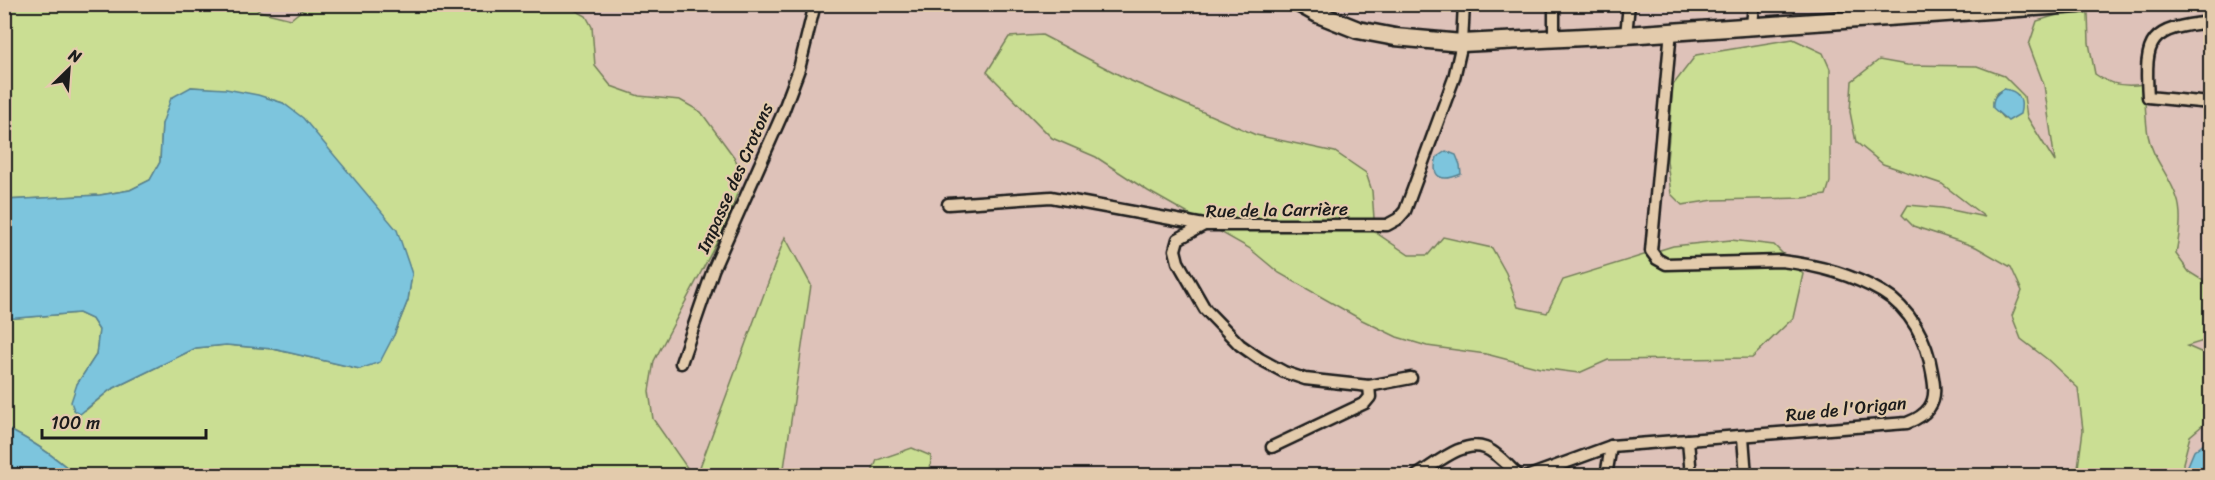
<svg xmlns="http://www.w3.org/2000/svg" width="2215" height="480" font-family="Sriracha,sans-serif">
<rect width="100%" height="100%" fill="#dec2b9"/>
<filter id="ink" filterUnits="userSpaceOnUse"><feTurbulence type="fractalNoise" baseFrequency=".0167" numOctaves="2"/><feDisplacementMap in="SourceGraphic" scale="12" xChannelSelector="R" yChannelSelector="G"/><feConvolveMatrix kernelMatrix="1 2 1 2 8 2 1 2 1" color-interpolation-filters="sRGB"/></filter>
<g filter="url(#ink)">
<!-- green -->
<g fill="#cade93" stroke="#737d58" stroke-width="1.5" fill-rule="evenodd">
<path d="M5 5H253L259 11 291 19 308 5H566L586 16 592 27 595 66 611 86 639 96 680 100 701 112 734 157 741 171 738 191 726 225 654 361 649 391 653 419 688 469 690 475H76C54 456 32 440 5 428L4 319 79 313 92 319 99 330 96 355 77 384 86 410 110 390 196 348 226 345 273 349 360 369 394 335 408 300 412 274 283 103C252 93 223 89 191 87L162 124 160 162 150 180 130 190 100 195 5 200Z"/>
<path d="M2070 11 2088 14 2089 43 2095 74C2109 85 2125 87 2143 84 2146 101 2145 118 2148 135 2152 158 2170 176 2177 198 2183 214 2179 237 2176 254L2189 272 2210 285V339L2187 346 2210 356V419L2190 436 2183 463 2184 475H2077L2083 430 2078 388 2047 359 2021 339 2012 316 2022 291 2011 267 1976 247 1913 226 1902 215 1908 205 1942 208 1985 217 1942 184 1883 164 1856 142 1850 112 1852 81 1879 60 1907 65 1977 66 2004 76 2024 96 2027 117 2055 162 2044 85 2029 45 2037 21ZM2004 89 2018 95 2004 119 1995 109 1993 102 1996 94Z"/>
<path d="M1042 35 1129 80 1256 135 1335 152 1366 173 1372 191 1375 232 1409 255H1428L1443 237 1492 248 1506 273 1518 307 1547 313 1563 280 1673 246 1731 240 1774 245 1803 274 1793 318 1752 358 1608 360 1579 373 1540 368 1486 354 1427 346 1397 337 1362 320 1279 273 1249 248 1148 191 1096 157 1052 138 987 72 1009 37Z"/>
<path d="M1793 39 1823 53 1830 69V182L1826 195 1803 198 1714 200 1682 205 1671 194 1667 161 1673 85 1696 55Z"/>
<path d="M785 237 811 285 783 475H697Z"/>
<path d="M912 448 931 456 930 475H871L877 460Z"/>
</g>
<!-- water -->
<g fill="#7dc5dd" stroke="#568190" stroke-width="1.5">
<path d="M191 87 226 89 258 95 283 103 303 118 397 230 412 274 408 300 394 335 380 362 360 369 273 349 226 345 196 348 110 390 80 414 74 410 71 402 77 384 96 355 99 330 92 319 79 313 5 319V200L100 195 130 190 150 180 160 162 162 124 171 98Z"/>
<path d="M2004 89C2019 91 2024 99 2020 114L2008 121 1993 108C1992 98 1996 94 2004 89Z"/>
<path d="M1446 151 1456 155 1460 165 1461 174C1443 182 1430 179 1437 157Z"/>
<path d="M5 428C32 440 54 456 76 475H5Z"/>
<path d="M2210 438V475H2184L2194 451Z"/>
</g>
<g fill="none" stroke-linecap="round" stroke-linejoin="round">
<defs>
<g id="minor">
<path d="M1554 4V38"/>
<path d="M2210 22C2150 29 2144 37 2148 97L2210 103"/>
<path d="M1752 26 1754 4"/>
<path d="M1626 35 1629 4"/>
<path d="M948 204 1051 197 1204 225"/>
<path d="M681 363 713 270 781 117 799 69 815 4"/>
<path d="M1411 378 1369 386 1305 379 1284 372 1260 359 1240 345 1205 309 1178 262 1175 250 1178 239 1204 225H1387L1398 219 1405 211 1454 78 1462 43 1464 4"/>
<path d="M1743 437 1746 476"/>
<path d="M1688 440 1691 476"/>
<path d="M1272 447 1365 403 1370 397 1369 386"/>
<path d="M1416 476C1435 465 1463 439 1485 448 1498 453 1509 467 1519 476"/>
<path d="M1529 476 1611 446 1907 423C1915 420 1924 415 1929 408 1937 397 1934 383 1932 372 1927 341 1911 309 1882 292 1851 274 1817 265 1781 261L1666 264 1657 259 1651 251 1671 30"/>
<path d="M1606 476 1611 446"/>
</g>
<path id="primary" d="M1300 4 1318 14 1358 30 1395 37 1462 43 1626 35 2079 4"/>
</defs>
<!-- minor casing -->
<use href="#minor" stroke="#1c1c1c" stroke-width="15"/>
<!-- primary casing -->
<use href="#primary" stroke="#1c1c1c" stroke-width="21"/>
<!-- minor -->
<use href="#minor" stroke="#e3cbac" stroke-width="10"/>
<!-- primary -->
<use href="#primary" stroke="#e3cbac" stroke-width="16"/>
</g>
</g>
<g text-anchor="middle" stroke-width="4.5" stroke-linejoin="round" paint-order="stroke">
<!-- street labels -->
<g font-size="18" fill="#1c1c1c" stroke="#e3cbac">
<text transform="translate(735 178) rotate(-66)" y="6">Impasse des Crotons</text>
<text transform="translate(1277 210) rotate(-1)" y="6">Rue de la Carrière</text>
<text transform="translate(1846 409) rotate(-6)" y="6">Rue de l'Origan</text>
</g>
</g>
<!-- margin -->
<rect width="2215" height="480" fill="none" stroke="#e3cbac" stroke-width="24"/>
<rect x="12" y="12" width="2191" height="456" fill="none" stroke="#1c1c1c" stroke-width="2" filter="url(#ink)"/>
<!-- north arrow -->
<g transform="translate(69 69) rotate(25)" stroke="#e3cbac" stroke-width="4.5" paint-order="stroke">
<path d="M0-4.5L10 22L0 15L-10 22Z" fill="#1c1c1c"/>
<text y="-9" font-size="16" font-weight="bold" text-anchor="middle" fill="#1c1c1c">N</text>
</g>
<!-- scale -->
<path d="M42 429v9h164v-9" fill="none" stroke="#1c1c1c" stroke-width="3"/>
<text x="51" y="429" font-size="18" fill="#1c1c1c" stroke="#e3cbac" stroke-width="4.5" paint-order="stroke">100 m</text>
</svg>
